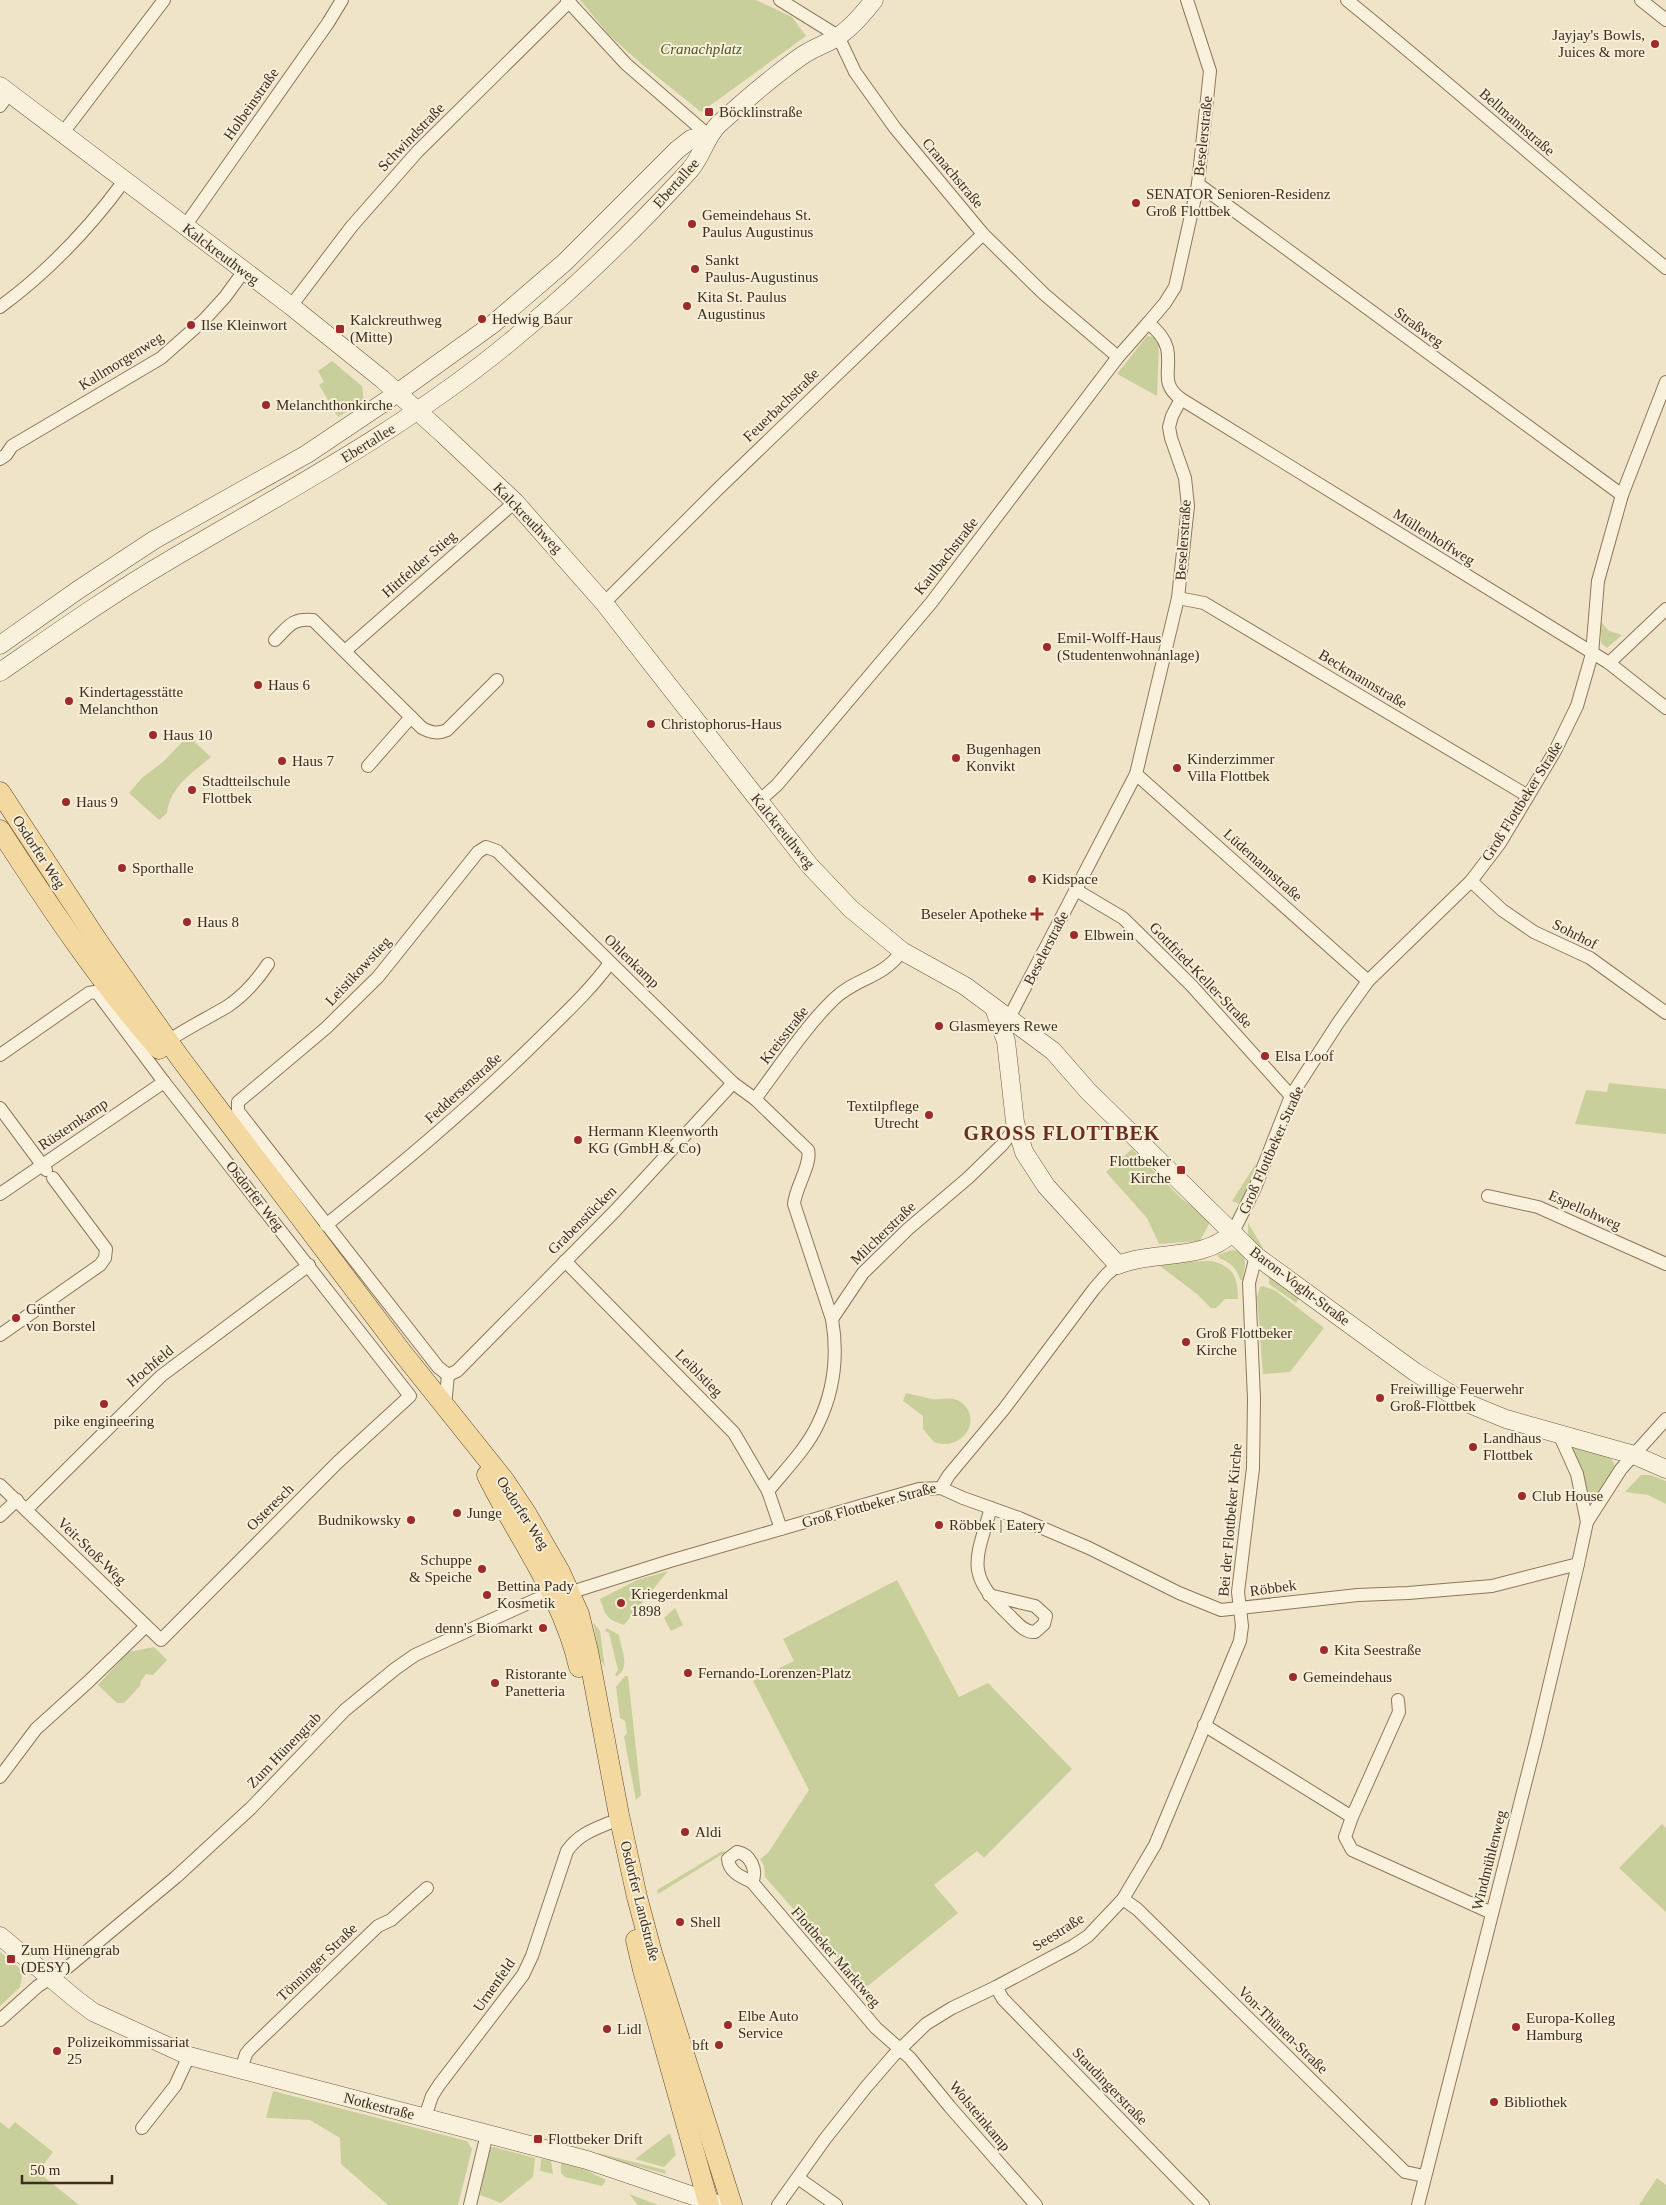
<svg xmlns="http://www.w3.org/2000/svg" width="1666" height="2205" font-family="'Times New Roman',serif">
<rect width="100%" height="100%" fill="#f0e4c8"/>
<!-- green -->
<g fill="#c9cf9b">
<path d="M580 0H756L792 17 806 36 701 112 644 66 609 35Z"/>
<path d="M1147 336 1154 337 1159 344 1157 396 1117 374Z"/>
<path d="M332 361 362 386 364 402 338 417 319 385 324 382 318 371Z"/>
<path d="M1601 622 1609 631 1622 635 1607 648 1601 643Z"/>
<path d="M188 736 211 757C192 773 170 787 167 813L159 820 129 793 142 778 164 761Z"/>
<path d="M1609 1083 1666 1089V1134L1575 1124 1586 1090 1607 1092Z"/>
<path d="M1132 1149 1182 1199 1211 1220 1200 1241 1159 1244 1147 1218 1106 1172Z"/>
<path d="M1255 1165 1256 1166 1243 1203 1242 1205 1232 1201Z"/>
<path d="M1248 1223 1263 1248 1261 1251 1248 1234Z"/>
<path d="M1232 1250C1252 1251 1243 1268 1243 1280H1240C1238 1269 1230 1262 1219 1258L1217 1255Z"/>
<path d="M1212 1261C1234 1267 1238 1278 1238 1299H1225L1216 1308H1211L1197 1294 1160 1266 1181 1262Z"/>
<path d="M1269 1277 1276 1279 1301 1295 1296 1303 1269 1284Z"/>
<path d="M1263 1286 1276 1291 1324 1328 1290 1372 1263 1374 1257 1297 1260 1287Z"/>
<path d="M906 1393C914 1395 923 1397 932 1399 942 1400 950 1396 959 1401 985 1417 963 1453 934 1442L923 1429V1416L903 1401Z"/>
<path d="M1570 1444C1584 1448 1614 1450 1615 1468L1589 1508Z"/>
<path d="M1641 1475H1650L1666 1481V1504L1648 1495 1625 1492Z"/>
<path d="M668 1571 624 1625C607 1619 606 1617 600 1599L637 1580Z"/>
<path d="M897 1580 959 1697 988 1683 1072 1769 984 1858 977 1851 934 1885 958 1913 864 1989 765 1877 764 1866 760 1859 768 1853 809 1790 753 1681 794 1661 783 1639Z"/>
<path d="M675 1608 683 1625 671 1631 664 1618Z"/>
<path d="M593 1622 600 1631 605 1668 600 1658Z"/>
<path d="M607 1628 619 1635C621 1648 631 1668 617 1676L615 1675 618 1670 609 1633 605 1631Z"/>
<path d="M154 1647 167 1660 153 1675 146 1674 141 1681 140 1686 124 1703H117L98 1685 128 1652Z"/>
<path d="M625 1676H628L641 1795 636 1800 624 1737 627 1733 625 1721 620 1718 616 1687Z"/>
<path d="M1662 1824 1666 1828V1912L1619 1868Z"/>
<path d="M722 1851 726 1852 658 1894 657 1890Z"/>
<path d="M0 1952 23 1971 20 1987 0 2006Z"/>
<path d="M273 2091 467 2141 472 2149 458 2205H388L341 2164 340 2138 310 2120 266 2118Z"/>
<path d="M0 2122 9 2129 15 2122 53 2152 38 2172 79 2205H0Z"/>
<path d="M670 2133 676 2155 664 2167 635 2159Z"/>
<path d="M494 2147 535 2158 533 2177 501 2203 480 2195 489 2149Z"/>
<path d="M598 2153 665 2170 666 2174 599 2156Z"/>
<path d="M541 2159 551 2160 553 2174 540 2171Z"/>
<path d="M561 2163 586 2170 606 2180 602 2186 565 2177 561 2173Z"/>
<path d="M1657 2178 1666 2185V2205H1639Z"/>
<path d="M629 2194 658 2205H638Z"/>
</g>
<g fill="none" stroke-linecap="round" stroke-linejoin="round">
<defs>
<g id="street">
<path d="M567 0 626 64 708 135"/>
<path d="M780 0 838 36 855 72 895 128 983 234 1044 294 1118 357"/>
<path d="M1187 0 1210 71 1198 184 1175 287 1165 303 1148 323C1156 329 1164 337 1167 348 1172 370 1159 383 1181 399L1609 663 1666 708"/>
<path d="M1347 0C1455 88 1559 180 1666 268"/>
<path d="M1641 0 1666 20"/>
<path d="M0 106 9 93"/>
<path d="M62 134 164 0"/>
<path d="M1198 184 1622 495"/>
<path d="M185 226 328 23 342 0"/>
<path d="M291 306 352 226 418 151 569 2"/>
<path d="M0 307C49 271 88 230 124 181"/>
<path d="M0 459 6 455 12 446 161 358 204 320 225 297 244 271"/>
<path d="M1178 598 1204 603 1528 796"/>
<path d="M604 603 719 488 983 234"/>
<path d="M275 640C289 626 292 618 313 620L422 728C432 733 438 734 447 730L497 680"/>
<path d="M345 651 515 502"/>
<path d="M1609 663 1666 609"/>
<path d="M368 766 411 717"/>
<path d="M1136 774 1368 981"/>
<path d="M759 801 777 785 931 603 1118 357 1148 323"/>
<path d="M1471 881 1502 910 1534 932 1590 958 1666 1013"/>
<path d="M1076 890 1123 918 1191 985 1291 1096"/>
<path d="M1009 1018 1136 774 1178 598 1188 506 1185 478 1171 438 1169 427 1172 416 1181 399"/>
<path d="M168 1041C187 1028 208 1018 228 1006 243 996 258 979 268 964"/>
<path d="M0 1055 89 993 95 992"/>
<path d="M0 1108 46 1170"/>
<path d="M0 1194 164 1082"/>
<path d="M1488 1196 1538 1207 1666 1264"/>
<path d="M326 1225C398 1167 469 1108 535 1043 561 1017 588 993 610 963"/>
<path d="M1233 1232 1255 1188 1291 1096 1338 1023 1368 981 1471 881 1500 843 1555 751 1577 706 1592 654 1598 581 1622 495 1666 382"/>
<path d="M565 1261 734 1433 768 1491 781 1529"/>
<path d="M832 1319 794 1204C795 1188 812 1164 808 1150L755 1099C780 1066 805 1027 834 999 857 977 882 979 902 951"/>
<path d="M0 1335 100 1265 105 1258 106 1249 53 1178"/>
<path d="M448 1375 438 1367 238 1111V1102L326 1028 378 977 478 852 486 847 497 851 733 1083 755 1099"/>
<path d="M448 1375 457 1371 615 1211 733 1083"/>
<path d="M445 1406 448 1375"/>
<path d="M1559 1434 1577 1474 1587 1522"/>
<path d="M0 1485 161 1640 338 1462 410 1396 164 1082 99 995 95 992"/>
<path d="M941 1488 949 1475 1004 1409 1094 1289 1107 1274 1118 1265"/>
<path d="M768 1491C785 1470 807 1448 818 1424 834 1391 838 1354 832 1319L863 1273 908 1229 968 1178 1002 1145 1016 1127"/>
<path d="M27 1509 161 1376 309 1265"/>
<path d="M0 1516 17 1500"/>
<path d="M989 1595 1035 1606 1046 1616 1044 1624 1035 1632C1025 1633 1017 1623 1010 1616 965 1574 975 1562 991 1508"/>
<path d="M1204 1725 1352 1817 1345 1837 1352 1850 1492 1913"/>
<path d="M0 1777 36 1729 88 1682 146 1626"/>
<path d="M1352 1817 1399 1712 1398 1700"/>
<path d="M737 1852C750 1854 758 1870 752 1882 741 1877 729 1872 728 1859Z"/>
<path d="M752 1882 876 2028 910 2058 950 2107 1036 2205"/>
<path d="M1123 1899 1137 1909 1405 2172 1424 2176"/>
<path d="M996 1987 1003 1999 1203 2205"/>
<path d="M0 2020 38 1986 68 1967 176 1877 251 1808 345 1710 395 1669 415 1655 537 1599 578 1590 670 1561 919 1489 941 1488 963 1498 1019 1518 1089 1548 1179 1593 1221 1610 1358 1595 1408 1593 1492 1586 1578 1564"/>
<path d="M241 2070 246 2054 250 2049 378 1926 391 1920 427 1888"/>
<path d="M425 2117 432 2096 439 2085 523 1975 532 1956 567 1851C578 1835 592 1830 609 1823"/>
<path d="M142 2128 175 2086 189 2056"/>
<path d="M798 2178 836 2205"/>
<path d="M470 2205 487 2134"/>
<path d="M778 2205 825 2139 867 2086 893 2056 926 2024 952 2008 996 1987 1073 1946 1088 1936 1123 1899 1155 1845 1240 1641 1242 1626 1238 1592 1253 1468 1254 1399 1249 1283 1256 1256"/>
<path d="M1418 2205 1536 1741 1578 1564 1587 1522 1621 1469 1666 1419"/>
</g>
<g id="secondary">
<path d="M0 86 291 306 382 379 443 434 515 502 604 603 810 866 851 909 902 951 965 986 1053 1051 1088 1091 1256 1256 1415 1372 1462 1401 1506 1419 1634 1455 1666 1469"/>
<path d="M0 645 78 590 154 540 307 454 386 401 493 324 565 262 677 150 691 139 708 135"/>
<path d="M0 672C55 634 110 595 168 561 285 492 406 428 511 341 574 289 633 232 689 171 702 157 705 138 718 125 744 101 771 78 800 57 812 48 827 44 839 36 853 26 864 13 874 0"/>
<path d="M994 1008 1006 1041 1015 1122 1024 1152 1046 1186 1118 1265C1154 1250 1204 1262 1233 1232"/>
<path d="M0 1936 77 2000 93 2012 189 2056 587 2160 720 2205"/>
</g>
<g id="primary">
<path d="M0 792 99 943 180 1058 401 1351 504 1480 526 1513 560 1572 579 1614 588 1651 619 1815 637 1897 652 1953 732 2205"/>
<path d="M0 830C49 906 99 981 159 1049"/>
<path d="M487 1475C518 1538 563 1596 579 1667"/>
<path d="M636 1940 643 1970 709 2205"/>
</g>
</defs>
<!-- street casing -->
<use href="#street" stroke="#8d765c" stroke-width="14"/>
<!-- secondary casing -->
<use href="#secondary" stroke="#6f573f" stroke-width="19"/>
<!-- primary casing -->
<use href="#primary" stroke="#5b4430" stroke-width="21"/>
<!-- street -->
<use href="#street" stroke="#faf1dc" stroke-width="12"/>
<!-- secondary -->
<use href="#secondary" stroke="#faf1dc" stroke-width="18"/>
<!-- primary -->
<use href="#primary" stroke="#f3d9a0" stroke-width="20"/>
</g>
<!-- markers -->
<g fill="#9e2a2b" stroke="#f7eed8" stroke-width="2">
<circle cx="1655" cy="44" r="5"/>
<rect x="704" y="107" width="10" height="10" rx="2.5"/>
<circle cx="1136" cy="203" r="5"/>
<circle cx="692" cy="224" r="5"/>
<circle cx="695" cy="269" r="5"/>
<circle cx="687" cy="306" r="5"/>
<circle cx="482" cy="319" r="5"/>
<circle cx="191" cy="325" r="5"/>
<rect x="335" y="324" width="10" height="10" rx="2.5"/>
<circle cx="266" cy="405" r="5"/>
<circle cx="1047" cy="647" r="5"/>
<circle cx="258" cy="685" r="5"/>
<circle cx="69" cy="701" r="5"/>
<circle cx="651" cy="724" r="5"/>
<circle cx="153" cy="735" r="5"/>
<circle cx="956" cy="758" r="5"/>
<circle cx="282" cy="761" r="5"/>
<circle cx="1177" cy="768" r="5"/>
<circle cx="192" cy="790" r="5"/>
<circle cx="66" cy="802" r="5"/>
<circle cx="122" cy="868" r="5"/>
<circle cx="1032" cy="879" r="5"/>
<path d="M1034.5 906.5h5v5h5v5h-5v5h-5v-5h-5v-5h5z"/>
<circle cx="187" cy="922" r="5"/>
<circle cx="1074" cy="935" r="5"/>
<circle cx="939" cy="1026" r="5"/>
<circle cx="1265" cy="1056" r="5"/>
<circle cx="929" cy="1115" r="5"/>
<circle cx="578" cy="1140" r="5"/>
<rect x="1176" y="1165" width="10" height="10" rx="2.5"/>
<circle cx="16" cy="1318" r="5"/>
<circle cx="1186" cy="1342" r="5"/>
<circle cx="1380" cy="1398" r="5"/>
<circle cx="104" cy="1404" r="5"/>
<circle cx="1473" cy="1447" r="5"/>
<circle cx="1522" cy="1496" r="5"/>
<circle cx="457" cy="1513" r="5"/>
<circle cx="411" cy="1520" r="5"/>
<circle cx="939" cy="1525" r="5"/>
<circle cx="482" cy="1569" r="5"/>
<circle cx="487" cy="1595" r="5"/>
<circle cx="621" cy="1603" r="5"/>
<circle cx="543" cy="1628" r="5"/>
<circle cx="1324" cy="1650" r="5"/>
<circle cx="688" cy="1673" r="5"/>
<circle cx="1293" cy="1677" r="5"/>
<circle cx="495" cy="1683" r="5"/>
<circle cx="685" cy="1832" r="5"/>
<circle cx="680" cy="1922" r="5"/>
<rect x="6" y="1954" width="10" height="10" rx="2.5"/>
<circle cx="728" cy="2025" r="5"/>
<circle cx="1516" cy="2027" r="5"/>
<circle cx="607" cy="2029" r="5"/>
<circle cx="719" cy="2045" r="5"/>
<circle cx="57" cy="2051" r="5"/>
<circle cx="1494" cy="2102" r="5"/>
<rect x="533" y="2134" width="10" height="10" rx="2.5"/>
</g>
<g text-anchor="middle" stroke-width="4" stroke-linejoin="round" paint-order="stroke">
<!-- poi labels -->
<g font-size="15" fill="#3d2e20" stroke="#f7eed8" text-anchor="start">
<text x="1645" y="40" text-anchor="end">Jayjay's Bowls,<tspan x="1645" dy="17">Juices &amp; more</tspan></text>
<text x="719" y="117">Böcklinstraße</text>
<text x="1146" y="199">SENATOR Senioren-Residenz<tspan x="1146" dy="17">Groß Flottbek</tspan></text>
<text x="702" y="220">Gemeindehaus St.<tspan x="702" dy="17">Paulus Augustinus</tspan></text>
<text x="705" y="265">Sankt<tspan x="705" dy="17">Paulus-Augustinus</tspan></text>
<text x="697" y="302">Kita St. Paulus<tspan x="697" dy="17">Augustinus</tspan></text>
<text x="492" y="324">Hedwig Baur</text>
<text x="350" y="325">Kalckreuthweg<tspan x="350" dy="17">(Mitte)</tspan></text>
<text x="201" y="330">Ilse Kleinwort</text>
<text x="276" y="410">Melanchthonkirche</text>
<text x="1057" y="643">Emil-Wolff-Haus<tspan x="1057" dy="17">(Studentenwohnanlage)</tspan></text>
<text x="268" y="690">Haus 6</text>
<text x="79" y="697">Kindertagesstätte<tspan x="79" dy="17">Melanchthon</tspan></text>
<text x="661" y="729">Christophorus-Haus</text>
<text x="163" y="740">Haus 10</text>
<text x="966" y="754">Bugenhagen<tspan x="966" dy="17">Konvikt</tspan></text>
<text x="1187" y="764">Kinderzimmer<tspan x="1187" dy="17">Villa Flottbek</tspan></text>
<text x="292" y="766">Haus 7</text>
<text x="202" y="786">Stadtteilschule<tspan x="202" dy="17">Flottbek</tspan></text>
<text x="76" y="807">Haus 9</text>
<text x="132" y="873">Sporthalle</text>
<text x="1042" y="884">Kidspace</text>
<text x="1027" y="919" text-anchor="end">Beseler Apotheke</text>
<text x="197" y="927">Haus 8</text>
<text x="1084" y="940">Elbwein</text>
<text x="949" y="1031">Glasmeyers Rewe</text>
<text x="1275" y="1061">Elsa Loof</text>
<text x="919" y="1111" text-anchor="end">Textilpflege<tspan x="919" dy="17">Utrecht</tspan></text>
<text x="588" y="1136">Hermann Kleenworth<tspan x="588" dy="17">KG (GmbH &amp; Co)</tspan></text>
<text x="1171" y="1166" text-anchor="end">Flottbeker<tspan x="1171" dy="17">Kirche</tspan></text>
<text x="26" y="1314">Günther<tspan x="26" dy="17">von Borstel</tspan></text>
<text x="1196" y="1338">Groß Flottbeker<tspan x="1196" dy="17">Kirche</tspan></text>
<text x="1390" y="1394">Freiwillige Feuerwehr<tspan x="1390" dy="17">Groß-Flottbek</tspan></text>
<text x="104" y="1426" text-anchor="middle">pike engineering</text>
<text x="1483" y="1443">Landhaus<tspan x="1483" dy="17">Flottbek</tspan></text>
<text x="1532" y="1501">Club House</text>
<text x="467" y="1518">Junge</text>
<text x="401" y="1525" text-anchor="end">Budnikowsky</text>
<text x="949" y="1530">Röbbek | Eatery</text>
<text x="472" y="1565" text-anchor="end">Schuppe<tspan x="472" dy="17">&amp; Speiche</tspan></text>
<text x="497" y="1591">Bettina Pady<tspan x="497" dy="17">Kosmetik</tspan></text>
<text x="631" y="1599">Kriegerdenkmal<tspan x="631" dy="17">1898</tspan></text>
<text x="533" y="1633" text-anchor="end">denn's Biomarkt</text>
<text x="1334" y="1655">Kita Seestraße</text>
<text x="698" y="1678">Fernando-Lorenzen-Platz</text>
<text x="505" y="1679">Ristorante<tspan x="505" dy="17">Panetteria</tspan></text>
<text x="1303" y="1682">Gemeindehaus</text>
<text x="695" y="1837">Aldi</text>
<text x="690" y="1927">Shell</text>
<text x="21" y="1955">Zum Hünengrab<tspan x="21" dy="17">(DESY)</tspan></text>
<text x="738" y="2021">Elbe Auto<tspan x="738" dy="17">Service</tspan></text>
<text x="1526" y="2023">Europa-Kolleg<tspan x="1526" dy="17">Hamburg</tspan></text>
<text x="617" y="2034">Lidl</text>
<text x="67" y="2047">Polizeikommissariat<tspan x="67" dy="17">25</tspan></text>
<text x="709" y="2050" text-anchor="end">bft</text>
<text x="1504" y="2107">Bibliothek</text>
<text x="548" y="2144">Flottbeker Drift</text>
</g>
<!-- park labels -->
<g font-size="15" font-style="italic" fill="#4d5a26" stroke="#f7eed8">
<text x="701" y="54">Cranachplatz</text>
</g>
<!-- street labels -->
<g font-size="15" fill="#3d2e20" stroke="#f7eed8">
<text transform="translate(251 104) rotate(-55)" y="5">Holbeinstraße</text>
<text transform="translate(1517 122) rotate(41)" y="5">Bellmannstraße</text>
<text transform="translate(1203 136) rotate(-84)" y="5">Beselerstraße</text>
<text transform="translate(411 137) rotate(-46)" y="5">Schwindstraße</text>
<text transform="translate(953 173) rotate(50)" y="5">Cranachstraße</text>
<text transform="translate(676 183) rotate(-48)" y="5">Ebertallee</text>
<text transform="translate(221 254) rotate(37)" y="5">Kalckreuthweg</text>
<text transform="translate(1419 327) rotate(36)" y="5">Straßweg</text>
<text transform="translate(121 361) rotate(-32)" y="5">Kallmorgenweg</text>
<text transform="translate(781 405) rotate(-44)" y="5">Feuerbachstraße</text>
<text transform="translate(368 443) rotate(-32)" y="5">Ebertallee</text>
<text transform="translate(528 518) rotate(46)" y="5">Kalckreuthweg</text>
<text transform="translate(1434 537) rotate(32)" y="5">Müllenhoffweg</text>
<text transform="translate(1183 540) rotate(-86)" y="5">Beselerstraße</text>
<text transform="translate(946 556) rotate(-52)" y="5">Kaulbachstraße</text>
<text transform="translate(419 564) rotate(-41)" y="5">Hittfelder Stieg</text>
<text transform="translate(1363 679) rotate(31)" y="5">Beckmannstraße</text>
<text transform="translate(1522 801) rotate(-58)" y="5">Groß Flottbeker Straße</text>
<text transform="translate(783 831) rotate(51)" y="5">Kalckreuthweg</text>
<text transform="translate(39 852) rotate(57)" y="5">Osdorfer Weg</text>
<text transform="translate(1263 865) rotate(42)" y="5">Lüdemannstraße</text>
<text transform="translate(1575 934) rotate(27)" y="5">Sohrhof</text>
<text transform="translate(1046 948) rotate(-63)" y="5">Beselerstraße</text>
<text transform="translate(632 961) rotate(44)" y="5">Ohlenkamp</text>
<text transform="translate(358 971) rotate(-47)" y="5">Leistikowstieg</text>
<text transform="translate(1201 975) rotate(46)" y="5">Gottfried-Keller-Straße</text>
<text transform="translate(784 1035) rotate(-52)" y="5">Kreisstraße</text>
<text transform="translate(463 1088) rotate(-42)" y="5">Feddersenstraße</text>
<text transform="translate(73 1124) rotate(-34)" y="5">Rüsternkamp</text>
<text transform="translate(1271 1150) rotate(-66)" y="5">Groß Flottbeker Straße</text>
<text transform="translate(255 1196) rotate(52)" y="5">Osdorfer Weg</text>
<text transform="translate(1585 1210) rotate(24)" y="5">Espellohweg</text>
<text transform="translate(582 1220) rotate(-45)" y="5">Grabenstücken</text>
<text transform="translate(883 1233) rotate(-44)" y="5">Milcherstraße</text>
<text transform="translate(1300 1286) rotate(37)" y="5">Baron-Voght-Straße</text>
<text transform="translate(150 1366) rotate(-40)" y="5">Hochfeld</text>
<text transform="translate(699 1373) rotate(45)" y="5">Leiblstieg</text>
<text transform="translate(869 1505) rotate(-15)" y="5">Groß Flottbeker Straße</text>
<text transform="translate(270 1507) rotate(-45)" y="5">Osteresch</text>
<text transform="translate(523 1513) rotate(57)" y="5">Osdorfer Weg</text>
<text transform="translate(1230 1520) rotate(-85)" y="5">Bei der Flottbeker Kirche</text>
<text transform="translate(92 1551) rotate(44)" y="5">Veit-Stoß-Weg</text>
<text transform="translate(1273 1588) rotate(-8)" y="5">Röbbek</text>
<text transform="translate(284 1750) rotate(-46)" y="5">Zum Hünengrab</text>
<text transform="translate(1489 1860) rotate(-76)" y="5">Windmühlenweg</text>
<text transform="translate(640 1901) rotate(76)" y="5">Osdorfer Landstraße</text>
<text transform="translate(1058 1932) rotate(-32)" y="5">Seestraße</text>
<text transform="translate(836 1957) rotate(49)" y="5">Flottbeker Marktweg</text>
<text transform="translate(317 1962) rotate(-44)" y="5">Tönninger Straße</text>
<text transform="translate(494 1985) rotate(-55)" y="5">Urnenfeld</text>
<text transform="translate(1283 2030) rotate(44)" y="5">Von-Thünen-Straße</text>
<text transform="translate(1110 2086) rotate(46)" y="5">Staudingerstraße</text>
<text transform="translate(379 2106) rotate(14)" y="5">Notkestraße</text>
<text transform="translate(980 2116) rotate(50)" y="5">Wolsteinkamp</text>
</g>
<!-- district labels -->
<g font-size="20" font-weight="bold" letter-spacing="1" fill="#6b2e1e" stroke="#f7eed8">
<text x="1062" y="1140">GROSS FLOTTBEK</text>
</g>
</g>
<!-- scale -->
<path d="M22 2175v8h90v-8" fill="none" stroke="#3d2e20" stroke-width="2.5"/>
<text x="30" y="2175" font-size="15" fill="#3d2e20" stroke="#f7eed8" stroke-width="4" paint-order="stroke">50 m</text>
</svg>
